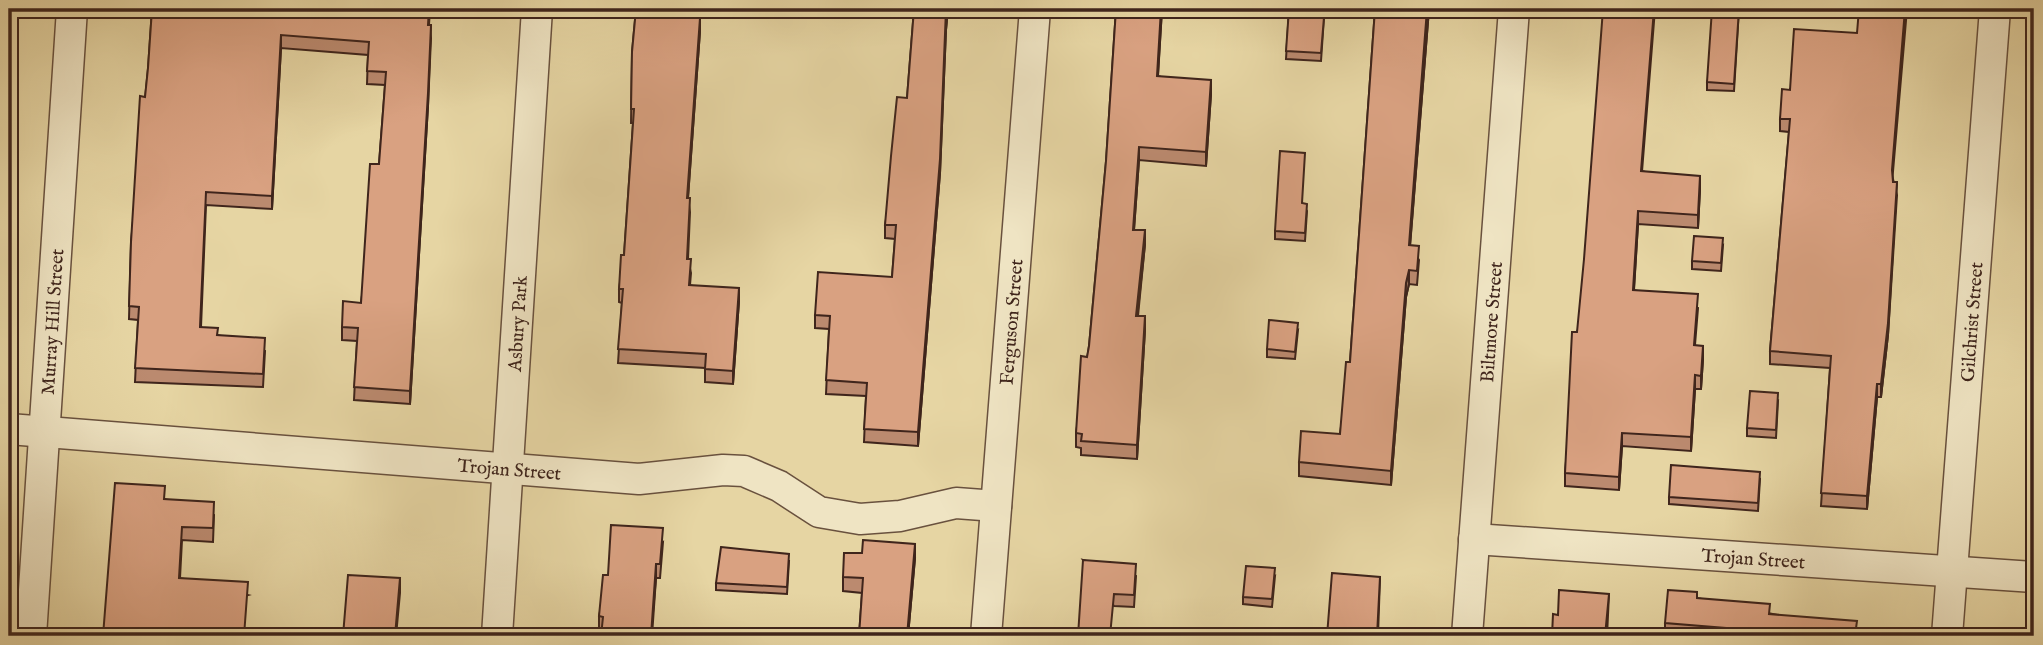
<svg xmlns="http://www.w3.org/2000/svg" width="2043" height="645" font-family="'IM FELL English',serif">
<rect width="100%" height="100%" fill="#e6d5a3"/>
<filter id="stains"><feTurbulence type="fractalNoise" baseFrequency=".00286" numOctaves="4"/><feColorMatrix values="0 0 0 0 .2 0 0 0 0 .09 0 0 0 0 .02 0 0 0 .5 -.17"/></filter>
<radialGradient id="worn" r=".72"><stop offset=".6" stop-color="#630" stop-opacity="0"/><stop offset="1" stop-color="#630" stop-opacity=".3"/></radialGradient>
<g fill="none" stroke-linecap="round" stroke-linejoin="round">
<defs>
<g id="street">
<path id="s1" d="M9 429 639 479 723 470 744 471 779 486 819 512 860 519 900 516 956 503 996 506"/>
<path id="s2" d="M1474 539 2034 577"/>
<path id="s3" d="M31 636 72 9"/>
<path id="s4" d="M497 636 537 9"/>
<path id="s5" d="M986 636 1035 9"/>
<path id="s6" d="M1467 636 1514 9"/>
<path id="s7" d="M1947 636 1995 9"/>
</g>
</defs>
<!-- street casing -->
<use href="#street" stroke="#69513e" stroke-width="33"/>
<!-- street -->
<use href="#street" stroke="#efe4c3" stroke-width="30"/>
</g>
<!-- wall -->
<g fill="#bb8a6f" stroke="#3f251c" stroke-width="2">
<path d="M152 9H430L429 25 431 38 428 106 410 404 354 400 357 341 342 340V327L361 303 379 164 385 85 367 84 368 55 281 48 272 209 206 205 201 327 218 335 265 351 263 387 135 382 138 320 129 319 131 242 148 68Z"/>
<path d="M636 9H691V17L700 31 688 198 690 212 688 259 691 273 690 285 739 301 733 384 705 382V368L618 363 622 303 619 302V289L624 255 633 123H631L632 52Z"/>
<path d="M914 9H948L946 30 940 173 918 446 864 442 866 396 826 394 829 329 815 328V315L892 277 895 239 885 238V225L907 98Z"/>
<path d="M1116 9H1162L1158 76 1211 94 1206 166 1139 160 1134 230 1145 244 1138 316 1145 330 1137 459 1081 455V448L1076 447V433L1089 346 1106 161Z"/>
<path d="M1289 9H1321L1320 17H1324L1321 61 1286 59Z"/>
<path d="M1375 9H1429L1410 245 1419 260 1417 285 1409 284 1406 297 1391 485 1299 476V462L1340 434 1350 362Z"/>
<path d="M1739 9 1734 91 1707 90V82Z"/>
<path d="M1772 9H1808V13L1772 10Z"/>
<path d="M1790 90 1892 175 1897 195 1888 335 1881 397H1877L1867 509 1821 506 1830 368 1770 364V351L1789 132 1780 131V119Z"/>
<path d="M1642 171 1700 189 1698 228 1638 224 1634 290 1698 308 1695 345 1703 359 1701 389H1695L1691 451 1622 446 1619 490 1565 486V473L1577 332Z"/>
<path d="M1302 203 1307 211 1305 241 1275 239V231Z"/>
<path d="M1723 245 1721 271 1692 269V261Z"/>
<path d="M1298 330 1295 359 1267 357V349Z"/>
<path d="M1778 401 1776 438 1747 436V428Z"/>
<path d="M1760 479 1758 511 1669 504V497Z"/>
<path d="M165 499 214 515 213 542 182 540 180 578 248 595 103 636Z"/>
<path d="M663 542 660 578H656L652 636H601L602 631H599V616L608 575Z"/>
<path d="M862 553 915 558 908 636H859L862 593 843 591V577Z"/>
<path d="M1083 560 1136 576 1134 607 1114 606Z"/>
<path d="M789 561 787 594 716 590V583Z"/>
<path d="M1275 576 1272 607 1243 604V597Z"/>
<path d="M1697 598 1857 632 1856 636H1687L1665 634V623Z"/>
</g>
<!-- shaded-wall -->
<g fill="#98715a" stroke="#3f251c" stroke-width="2">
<path d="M946 9H948L946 30 940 173 918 446V432Z"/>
<path d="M1161 9H1162L1157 90V76Z"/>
<path d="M1427 9H1429L1409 259V245Z"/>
<path d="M1654 9H1655L1641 184V171Z"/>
<path d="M1905 9H1907L1892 183V170Z"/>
<path d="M700 18V31L687 211V198Z"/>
<path d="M431 25 428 106 410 404V391Z"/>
<path d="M281 35V48L272 209V196Z"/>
<path d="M1211 80V94L1206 166V152Z"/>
<path d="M1139 147V160L1133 243V230Z"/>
<path d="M1700 176V189L1698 228V215Z"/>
<path d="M1897 182 1888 335 1881 397V384Z"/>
<path d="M1638 211V224L1633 303V290Z"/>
<path d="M1145 230V244L1136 329V316Z"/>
<path d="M1409 270V284L1406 297 1391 485V471L1406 283Z"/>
<path d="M739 288V301L733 384V371Z"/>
<path d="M1145 316V330L1137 459V445Z"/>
<path d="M1703 346V359L1701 389V376Z"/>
<path d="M1695 375V389L1691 451V437Z"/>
<path d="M1877 384V397L1867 509V496Z"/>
<path d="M1622 433V446L1619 490V477Z"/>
<path d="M915 544V558L908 636H907Z"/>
<path d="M656 564V578L651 636Z"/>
<path d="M1380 577 1378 636H1377Z"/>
<path d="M400 578V593L396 636H395Z"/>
<path d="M1609 594 1607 636H1605Z"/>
</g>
<!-- building -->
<g fill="#d9a181" stroke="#3f251c" stroke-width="2">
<path d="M152 9H429L428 25H431L428 93 410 391 354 387 358 328 342 327 343 301 361 303 370 164H379L386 72 367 71 369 42 281 35 272 196 206 192 200 327 218 328 217 335 265 338 263 374 135 368 139 307 129 306 131 242 140 96 145 97 148 68Z"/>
<path d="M636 9H690V17L700 18 687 198H690L687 259H691L689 285 739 288 733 371 705 369 706 354 618 349 623 289H619L621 255H624L634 109H631L632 52Z"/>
<path d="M914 9H946L940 159 918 432 864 429 867 383 826 380 830 316 815 315 818 272 892 277 896 225H885L891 156 897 97 907 98Z"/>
<path d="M1116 9H1161L1157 76 1211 80 1206 152 1139 147 1133 230H1145L1136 316H1145L1137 445 1081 441 1082 434 1076 433 1081 356 1087 357 1089 346 1106 161Z"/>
<path d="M1289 9H1320L1319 17H1324L1321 53 1286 51Z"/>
<path d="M1375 9H1427L1409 245 1419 246 1417 271 1409 270 1406 283 1391 471 1299 462 1301 431 1340 434 1346 362H1350Z"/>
<path d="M1603 9H1654L1641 171 1700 176 1698 215 1638 211 1633 290 1698 294 1694 345 1703 346 1701 376 1695 375 1691 437 1622 433 1619 477 1565 473 1572 332H1577L1584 259Z"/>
<path d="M1712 9H1739L1734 84 1707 82Z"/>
<path d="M1859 9H1905L1892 170 1893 182H1897L1888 323 1881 384H1877L1867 496 1821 493 1831 356 1770 351 1790 119H1780L1782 89 1790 90 1794 29 1857 33Z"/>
<path d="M1280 151 1305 153 1302 203 1307 204 1305 233 1275 231Z"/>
<path d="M1694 236 1723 238 1721 263 1692 261Z"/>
<path d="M1269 320 1298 323 1295 352 1267 349Z"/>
<path d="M1750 391 1778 393 1776 430 1747 428Z"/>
<path d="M1671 465 1760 472 1758 503 1669 497Z"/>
<path d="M115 483 165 486 164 499 214 502 213 528 182 527 179 578 248 582 244 636H103Z"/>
<path d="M611 525 663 528 660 564H656L651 636H601L603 617 599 616 603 575H608Z"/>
<path d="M863 540 915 544 907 636H859L863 578 843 577 844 553H862Z"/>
<path d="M721 547 789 554 787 587 716 583Z"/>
<path d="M1083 560 1136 564 1134 595 1114 594 1110 636H1078Z"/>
<path d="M1246 566 1275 568 1272 599 1243 597Z"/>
<path d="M1332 573 1380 577 1377 636H1327Z"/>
<path d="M348 575 400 578 395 636H343Z"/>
<path d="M1559 590 1609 594 1605 636H1552L1553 614 1558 615Z"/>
<path d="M1668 590 1697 592V598L1770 604 1769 614 1857 621 1855 636H1750V630L1665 623Z"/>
</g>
<g text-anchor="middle" stroke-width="5" stroke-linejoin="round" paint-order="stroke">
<!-- street labels -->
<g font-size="19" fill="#3f251c" stroke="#efe4c3">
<text dy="7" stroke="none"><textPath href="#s3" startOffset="315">Murray Hill Street</textPath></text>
<text dy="7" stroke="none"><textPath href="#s4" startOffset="313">Asbury Park</textPath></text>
<text dy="7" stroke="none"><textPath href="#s5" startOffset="315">Ferguson Street</textPath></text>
<text dy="7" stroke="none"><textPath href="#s6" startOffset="315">Biltmore Street</textPath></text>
<text dy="7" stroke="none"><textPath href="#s7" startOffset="315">Gilchrist Street</textPath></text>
<text dy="7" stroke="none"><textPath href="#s1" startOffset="502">Trojan Street</textPath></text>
<text dy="7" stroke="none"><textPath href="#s2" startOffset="280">Trojan Street</textPath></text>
</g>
</g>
<!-- margin -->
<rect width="2043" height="645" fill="none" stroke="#e6d5a3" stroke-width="35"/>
<rect x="10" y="10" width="2022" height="624" fill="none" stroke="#3f251c" stroke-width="3.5"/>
<rect x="18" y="18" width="2008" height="610" fill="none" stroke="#3f251c" stroke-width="2"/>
<rect width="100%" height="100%" filter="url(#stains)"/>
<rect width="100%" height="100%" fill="url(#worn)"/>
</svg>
